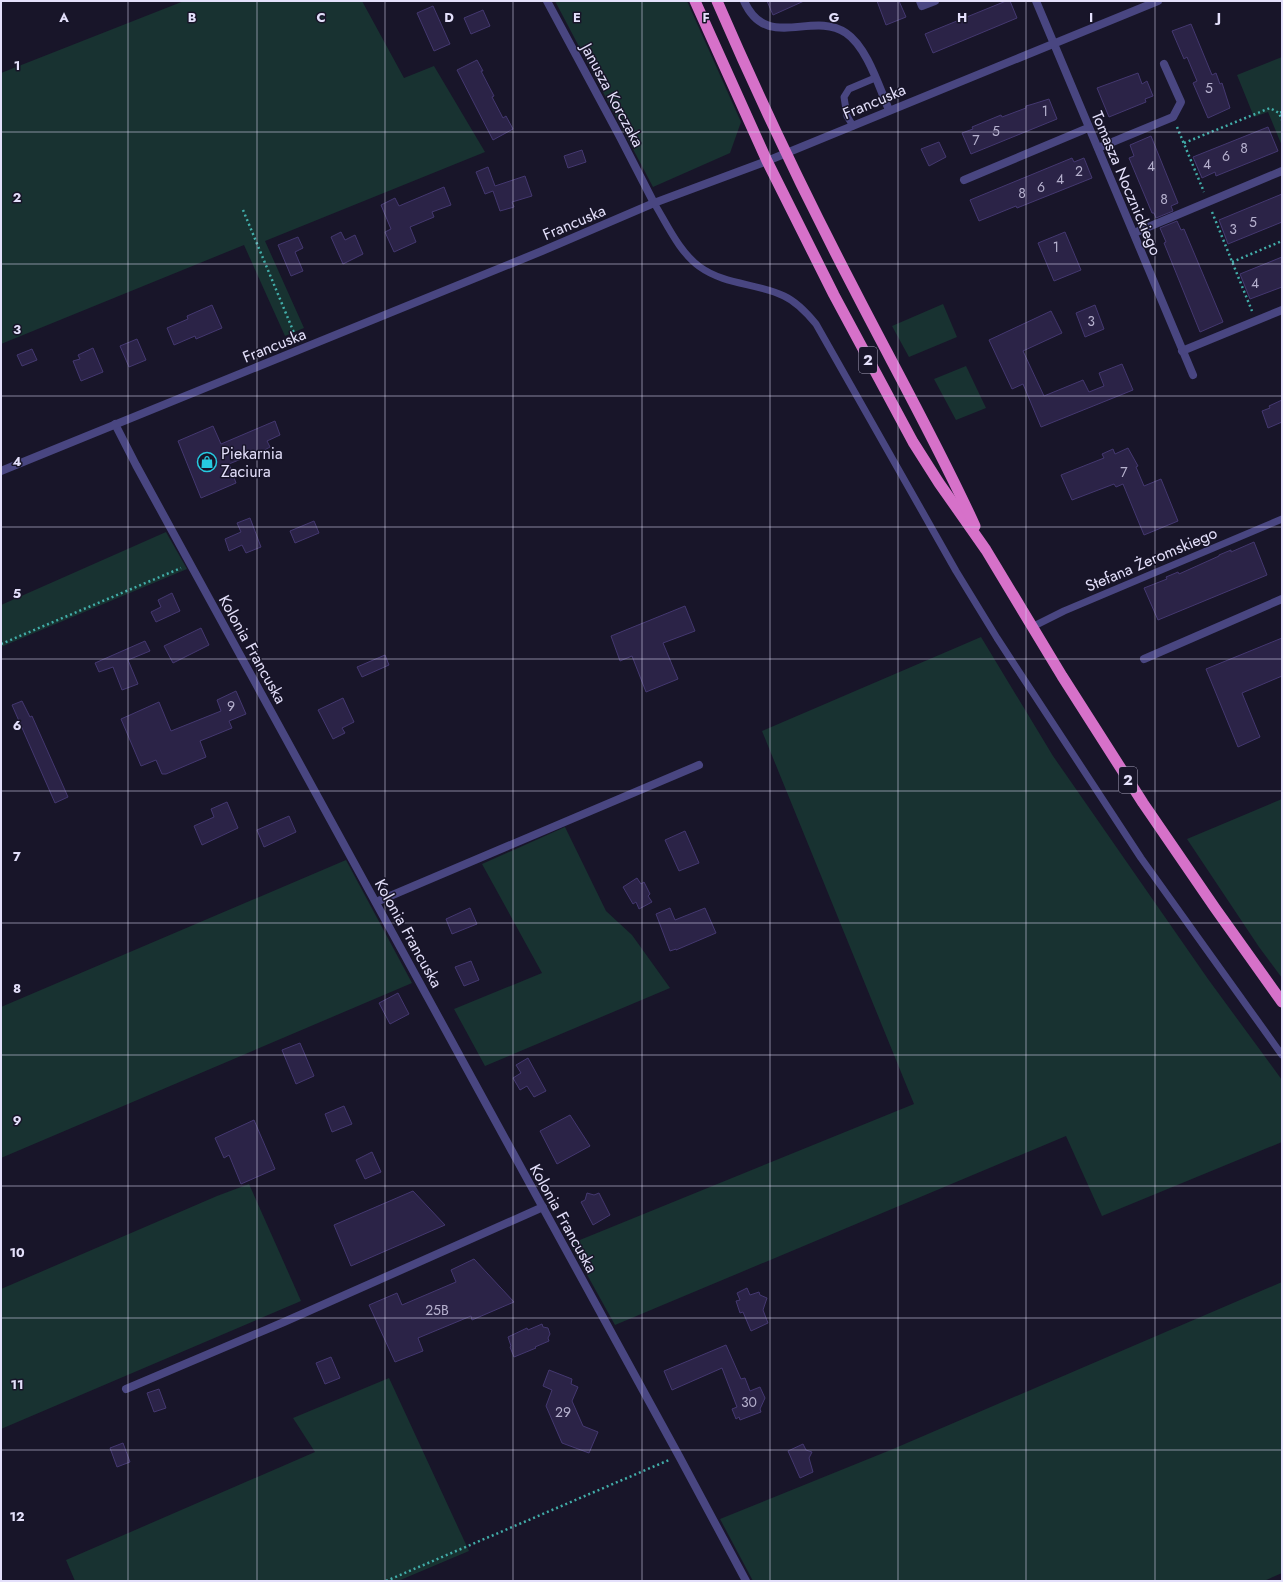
<svg xmlns="http://www.w3.org/2000/svg" width="1283" height="1582" font-family="Jost,sans-serif">
<rect width="100%" height="100%" fill="#181529"/>
<!-- green -->
<g fill="#183231">
<path d="M184 1H362L404 78 434 66 485 152 265 241 304 328 285 336 244 245 1 344V73Z"/>
<path d="M555 1H687L741 122 730 153 653 187Z"/>
<path d="M1282 57V146L1268 112 1254 117 1237 75Z"/>
<path d="M943 304 957 337 909 357 892 326Z"/>
<path d="M966 366 986 408 956 420 934 379Z"/>
<path d="M166 532 187 569 1 647V605Z"/>
<path d="M981 637 1053 756 1208 979 1282 1080V1142L1102 1216 1066 1136 615 1325 570 1244 914 1104 762 731Z"/>
<path d="M1282 799V978L1259 947 1187 839Z"/>
<path d="M565 827 606 911 632 935 670 988 485 1066 454 1009 542 973 482 864Z"/>
<path d="M346 860 412 983 1 1158V1007Z"/>
<path d="M249 1184 301 1301 1 1429V1289L217 1196Z"/>
<path d="M1282 1282V1573L1264 1581H753L720 1519 893 1449Z"/>
<path d="M389 1378 469 1551 398 1581H75L66 1560 315 1452 293 1418Z"/>
</g>
<!-- building -->
<g fill="#2b2347" stroke="#443870">
<path d="M767 1H804L773 15Z"/>
<path d="M877 1H899L906 17 886 25Z"/>
<path d="M1006 1H1010L1017 18 933 53 925 34Z"/>
<path d="M433 6 450 44 434 51 417 13Z"/>
<path d="M483 10 490 26 471 34 464 18Z"/>
<path d="M1191 24 1212 75 1216 73 1220 84 1222 83 1230 108 1208 118 1193 83 1197 81 1187 57 1184 59 1172 31Z"/>
<path d="M477 60 483 71H481L494 96 492 97 503 118 506 116 513 129 493 140 457 70Z"/>
<path d="M1138 73 1142 84 1147 81 1153 96 1145 99 1146 102 1109 117 1097 88Z"/>
<path d="M1049 99 1057 119 971 154 962 133 973 129 972 127 1001 115 1002 117 1026 108V106L1033 104Z"/>
<path d="M1268 127 1278 151 1216 176 1215 172 1202 178 1193 157Z"/>
<path d="M1151 136 1178 203 1171 206 1173 211 1156 218 1154 213H1152L1129 158 1134 156 1130 145Z"/>
<path d="M939 142 946 157 929 166 921 149Z"/>
<path d="M582 150 586 162 568 168 564 156Z"/>
<path d="M1072 158 1074 162 1084 158 1092 178 1017 208 1016 206 979 221 970 200Z"/>
<path d="M488 167 495 186 525 176 532 196 512 202 514 207 500 211 493 191 485 194 476 172Z"/>
<path d="M444 187 451 205 432 212 434 217 410 227 416 242 394 252 385 232 391 229 381 205 395 198 399 206Z"/>
<path d="M1282 194V222L1228 244 1219 220Z"/>
<path d="M1177 221 1181 230 1184 229 1223 322 1200 332 1164 243 1166 242 1160 228Z"/>
<path d="M341 232 345 240 355 235 363 254 343 264 331 237Z"/>
<path d="M1065 232 1081 270 1054 281 1038 243Z"/>
<path d="M298 237 303 248 295 252 303 271 291 276 278 245Z"/>
<path d="M1282 257V287L1250 299 1240 274Z"/>
<path d="M212 305 222 328 196 339 195 336 174 345 167 328 188 319 187 316Z"/>
<path d="M1095 305 1104 329 1085 337 1076 313Z"/>
<path d="M1051 311 1062 333 1023 351 1044 396 1083 380 1089 392 1104 386 1099 373 1122 364 1133 390 1041 427 1023 384 1012 389 989 340Z"/>
<path d="M137 339 146 360 129 367 120 346Z"/>
<path d="M93 348 103 372 81 381 73 361 80 359 78 355Z"/>
<path d="M32 349 37 360 22 366 17 355Z"/>
<path d="M1282 400V422L1268 428 1262 411 1270 408 1269 406Z"/>
<path d="M275 421 280 435 267 441 270 447 254 456 251 455 229 464 236 483 201 498 178 441 213 426 221 444Z"/>
<path d="M1128 448 1138 466 1136 467 1144 486 1161 479 1178 521 1144 535 1123 484 1116 487 1114 484 1072 500 1061 475 1104 458 1102 454 1113 449 1115 454Z"/>
<path d="M250 518 261 547 246 553 242 545 229 551 225 539 241 532 237 523Z"/>
<path d="M314 521 319 533 295 543 290 531Z"/>
<path d="M1254 542 1267 575 1158 620 1144 588 1167 579 1166 577 1178 572 1179 574 1219 556V555L1231 550V552Z"/>
<path d="M172 593 180 611 156 622 151 612 161 607 158 600Z"/>
<path d="M685 606 695 631 663 643 678 679 646 692 632 656 620 661 611 636Z"/>
<path d="M201 628 209 645 173 663 164 646Z"/>
<path d="M1282 638V676L1242 693 1260 737 1238 747 1206 669Z"/>
<path d="M145 641 150 651 128 660 138 684 122 690 113 667 99 672 95 663Z"/>
<path d="M385 655 389 665 362 677 357 667Z"/>
<path d="M236 691 246 714 229 721 232 728 200 741 206 757 166 774H162L156 760 141 766 121 719 159 702 171 731 221 711 217 700Z"/>
<path d="M343 698 354 722 342 728 345 733 333 739 318 710Z"/>
<path d="M22 701 30 717 32 716 68 797 55 803 12 705Z"/>
<path d="M227 802 238 828 202 845 194 826 214 817 211 809Z"/>
<path d="M289 816 296 832 264 847 257 830Z"/>
<path d="M685 831 699 863 679 871 665 840Z"/>
<path d="M637 878 641 884 644 882 650 894 648 896 652 902 639 909 636 902 633 904 623 887Z"/>
<path d="M470 908 477 924 452 934 446 919Z"/>
<path d="M670 908 675 920 705 908 716 933 676 950V949L670 951 656 914Z"/>
<path d="M471 961 479 980 464 986 455 967Z"/>
<path d="M398 993 409 1014 390 1024 379 1003Z"/>
<path d="M300 1043 314 1076 296 1084 282 1050Z"/>
<path d="M528 1058 546 1091 534 1097 527 1086 520 1090 513 1078 521 1073 516 1065Z"/>
<path d="M344 1106 352 1124 332 1132 325 1114Z"/>
<path d="M570 1115 590 1146 557 1164 540 1131Z"/>
<path d="M254 1120 275 1169 241 1184 229 1155 224 1158 215 1138Z"/>
<path d="M372 1152 381 1172 365 1179 356 1160Z"/>
<path d="M413 1191 445 1225 351 1266 334 1225Z"/>
<path d="M587 1193 594 1195 599 1193 610 1215 593 1225 581 1202 585 1200Z"/>
<path d="M474 1259 514 1302 472 1320 471 1316 418 1338 423 1351 395 1362 369 1305 397 1293 402 1305 456 1282 451 1270Z"/>
<path d="M747 1288 750 1295 759 1292 760 1295 767 1298 763 1310 768 1323 751 1331 743 1312 740 1313 736 1301 740 1300 737 1293Z"/>
<path d="M542 1324 543 1327 548 1328 550 1334 548 1338 549 1341 535 1347 536 1348 514 1357 510 1347 511 1346 508 1337 527 1328 528 1330Z"/>
<path d="M726 1345 741 1379 745 1378 750 1391 760 1387 765 1398 760 1409 761 1412 740 1420 739 1417 736 1419 732 1409 737 1407 722 1368 672 1390 664 1371Z"/>
<path d="M331 1357 340 1378 325 1384 316 1363Z"/>
<path d="M549 1370 572 1379 571 1384 578 1387 572 1401 583 1426 598 1432 589 1453 562 1443 546 1406 552 1390 543 1386Z"/>
<path d="M159 1389 166 1408 154 1412 147 1393Z"/>
<path d="M123 1443 130 1462 117 1467 110 1448Z"/>
<path d="M803 1444 806 1450 812 1452 809 1458 813 1472 800 1478 788 1451Z"/>
</g>
<g fill="none" stroke-linecap="round" stroke-linejoin="round">
<!-- path -->
<g stroke="#42ada9" stroke-width="2.5" stroke-dasharray="2 3" stroke-linecap="butt">
<path d="M1282 112 1279 113 1282 120"/>
<path d="M1177 127 1204 192"/>
<path d="M1184 143 1270 108 1279 113"/>
<path d="M243 210 297 340"/>
<path d="M1212 212 1252 311"/>
<path d="M1232 262 1282 241"/>
<path d="M1 644 181 568"/>
<path d="M386 1581 669 1460"/>
</g>
<!-- service -->
<g stroke="#494681" stroke-width="7">
<path d="M853 126 847 116 844 97 849 89 875 78"/>
<path d="M654 203C667 224 679 252 700 267 725 285 757 283 784 296 797 302 807 313 816 324L956 571 997 638 1141 858 1282 1055"/>
<path d="M1032 627 1064 611 1282 519"/>
</g>
<!-- minor -->
<g stroke="#494681" stroke-width="8">
<path d="M547 1 619 135 654 203"/>
<path d="M744 1C767 52 812 10 846 33 867 47 879 87 889 110"/>
<path d="M920 1 922 6 935 1"/>
<path d="M1036 1 1193 375"/>
<path d="M1098 148 1173 117 1181 102 1164 64"/>
<path d="M964 180 1088 128"/>
<path d="M1134 233 1282 171"/>
<path d="M1182 351 1282 310"/>
<path d="M115 424 136 465 679 1456 746 1581"/>
<path d="M1144 659 1282 599"/>
<path d="M376 902 699 765"/>
<path d="M126 1389 284 1322 543 1207"/>
</g>
<!-- tertiary -->
<path stroke="#494681" stroke-width="8" d="M1 471 542 251 654 203 767 161 1158 1"/>
<!-- trunk -->
<g stroke="#d671c9" stroke-width="11">
<path d="M695 1 767 161 834 295 913 442 939 483 986 550 1062 676 1143 803 1215 908 1282 1002"/>
<path d="M717 1C759 98 804 193 853 287 894 367 938 445 975 526"/>
</g>
</g>
<!-- grid -->
<path fill="none" stroke="#e4e0fb" stroke-width="1" stroke-opacity="0.55" d="M128 1V1581M257 1V1581M385 1V1581M513 1V1581M642 1V1581M770 1V1581M898 1V1581M1026 1V1581M1155 1V1581M1 132H1282M1 264H1282M1 396H1282M1 527H1282M1 659H1282M1 791H1282M1 923H1282M1 1055H1282M1 1186H1282M1 1318H1282M1 1450H1282"/>
<!-- icons -->
<defs>
<symbol id="shop-ring" viewBox="-11 -11 22 22"><circle r="9.5" fill="#181529" stroke="#26cbe1" stroke-width="1.5"/><path d="M-5-2.5h2.3a2.7 3.5 0 0 1 5.4 0H5L5.5 6h-11ZM-1.5-2.5h3a1.5 2.3 0 0 0-3 0Z" fill="#26cbe1"/></symbol>
</defs>
<g fill-rule="evenodd">
<use href="#shop-ring" x="196" y="451" width="22" height="22"/>
</g>
<g text-anchor="middle" stroke-width="3" stroke-linejoin="round" paint-order="stroke">
<!-- number labels -->
<g font-size="14" fill="#b6b1ce">
<text x="1209" y="93">5</text>
<text x="1045" y="116">1</text>
<text x="996" y="136">5</text>
<text x="976" y="145">7</text>
<text x="1244" y="153">8</text>
<text x="1226" y="161">6</text>
<text x="1207" y="169">4</text>
<text x="1151" y="171">4</text>
<text x="1079" y="176">2</text>
<text x="1060" y="184">4</text>
<text x="1041" y="192">6</text>
<text x="1022" y="198">8</text>
<text x="1164" y="204">8</text>
<text x="1253" y="227">5</text>
<text x="1233" y="234">3</text>
<text x="1056" y="252">1</text>
<text x="1255" y="288">4</text>
<text x="1091" y="326">3</text>
<text x="1124" y="477">7</text>
<text x="231" y="711">9</text>
<text x="437" y="1315">25B</text>
<text x="749" y="1407">30</text>
<text x="563" y="1417">29</text>
</g>
<!-- shield labels -->
<g fill="#181529" stroke="#a7a3bc" stroke-width="1">
<rect x="859" y="347" width="18" height="26" rx="3"/>
<rect x="1119" y="767" width="18" height="26" rx="3"/>
</g>
<g font-size="15" font-weight="bold" fill="#e4e0fb">
<text x="868" y="365">2</text>
<text x="1128" y="785">2</text>
</g>
<!-- street labels -->
<g font-size="16" fill="#e4e0fb" stroke="#181529">
<text transform="translate(613 95) rotate(62)" y="6">Janusza Korczaka</text>
<text transform="translate(874 101) rotate(-23)" y="6">Francuska</text>
<text transform="translate(1127 183) rotate(67)" y="6">Tomasza Nocznickiego</text>
<text transform="translate(574 222) rotate(-23)" y="6">Francuska</text>
<text transform="translate(274 345) rotate(-22)" y="6">Francuska</text>
<text transform="translate(1151 559) rotate(-23)" y="6">Stefana Żeromskiego</text>
<text transform="translate(253 649) rotate(61)" y="6">Kolonia Francuska</text>
<text transform="translate(409 933) rotate(61)" y="6">Kolonia Francuska</text>
<text transform="translate(564 1218) rotate(61)" y="6">Kolonia Francuska</text>
</g>
<!-- poi labels -->
<g font-size="16" fill="#e4e0fb" stroke="#181529" text-anchor="start">
<text x="221" y="459">Piekarnia<tspan x="221" dy="18">Zaciura</tspan></text>
</g>
</g>
<g font-size="13" text-anchor="middle" font-weight="bold" fill="#e4e0fb" stroke="#181529" stroke-width="3" stroke-linejoin="round" paint-order="stroke">
<text x="64" y="22">A</text>
<text x="192" y="22">B</text>
<text x="321" y="22">C</text>
<text x="449" y="22">D</text>
<text x="577" y="22">E</text>
<text x="706" y="22">F</text>
<text x="834" y="22">G</text>
<text x="962" y="22">H</text>
<text x="1091" y="22">I</text>
<text x="1219" y="22">J</text>
<text x="17" y="70">1</text>
<text x="17" y="202">2</text>
<text x="17" y="334">3</text>
<text x="17" y="466">4</text>
<text x="17" y="598">5</text>
<text x="17" y="730">6</text>
<text x="17" y="861">7</text>
<text x="17" y="993">8</text>
<text x="17" y="1125">9</text>
<text x="17" y="1257">10</text>
<text x="17" y="1389">11</text>
<text x="17" y="1521">12</text>
</g>
<!-- border -->
<rect width="1283" height="1582" fill="none" stroke="#e4e0fb" stroke-width="4"/>
</svg>
